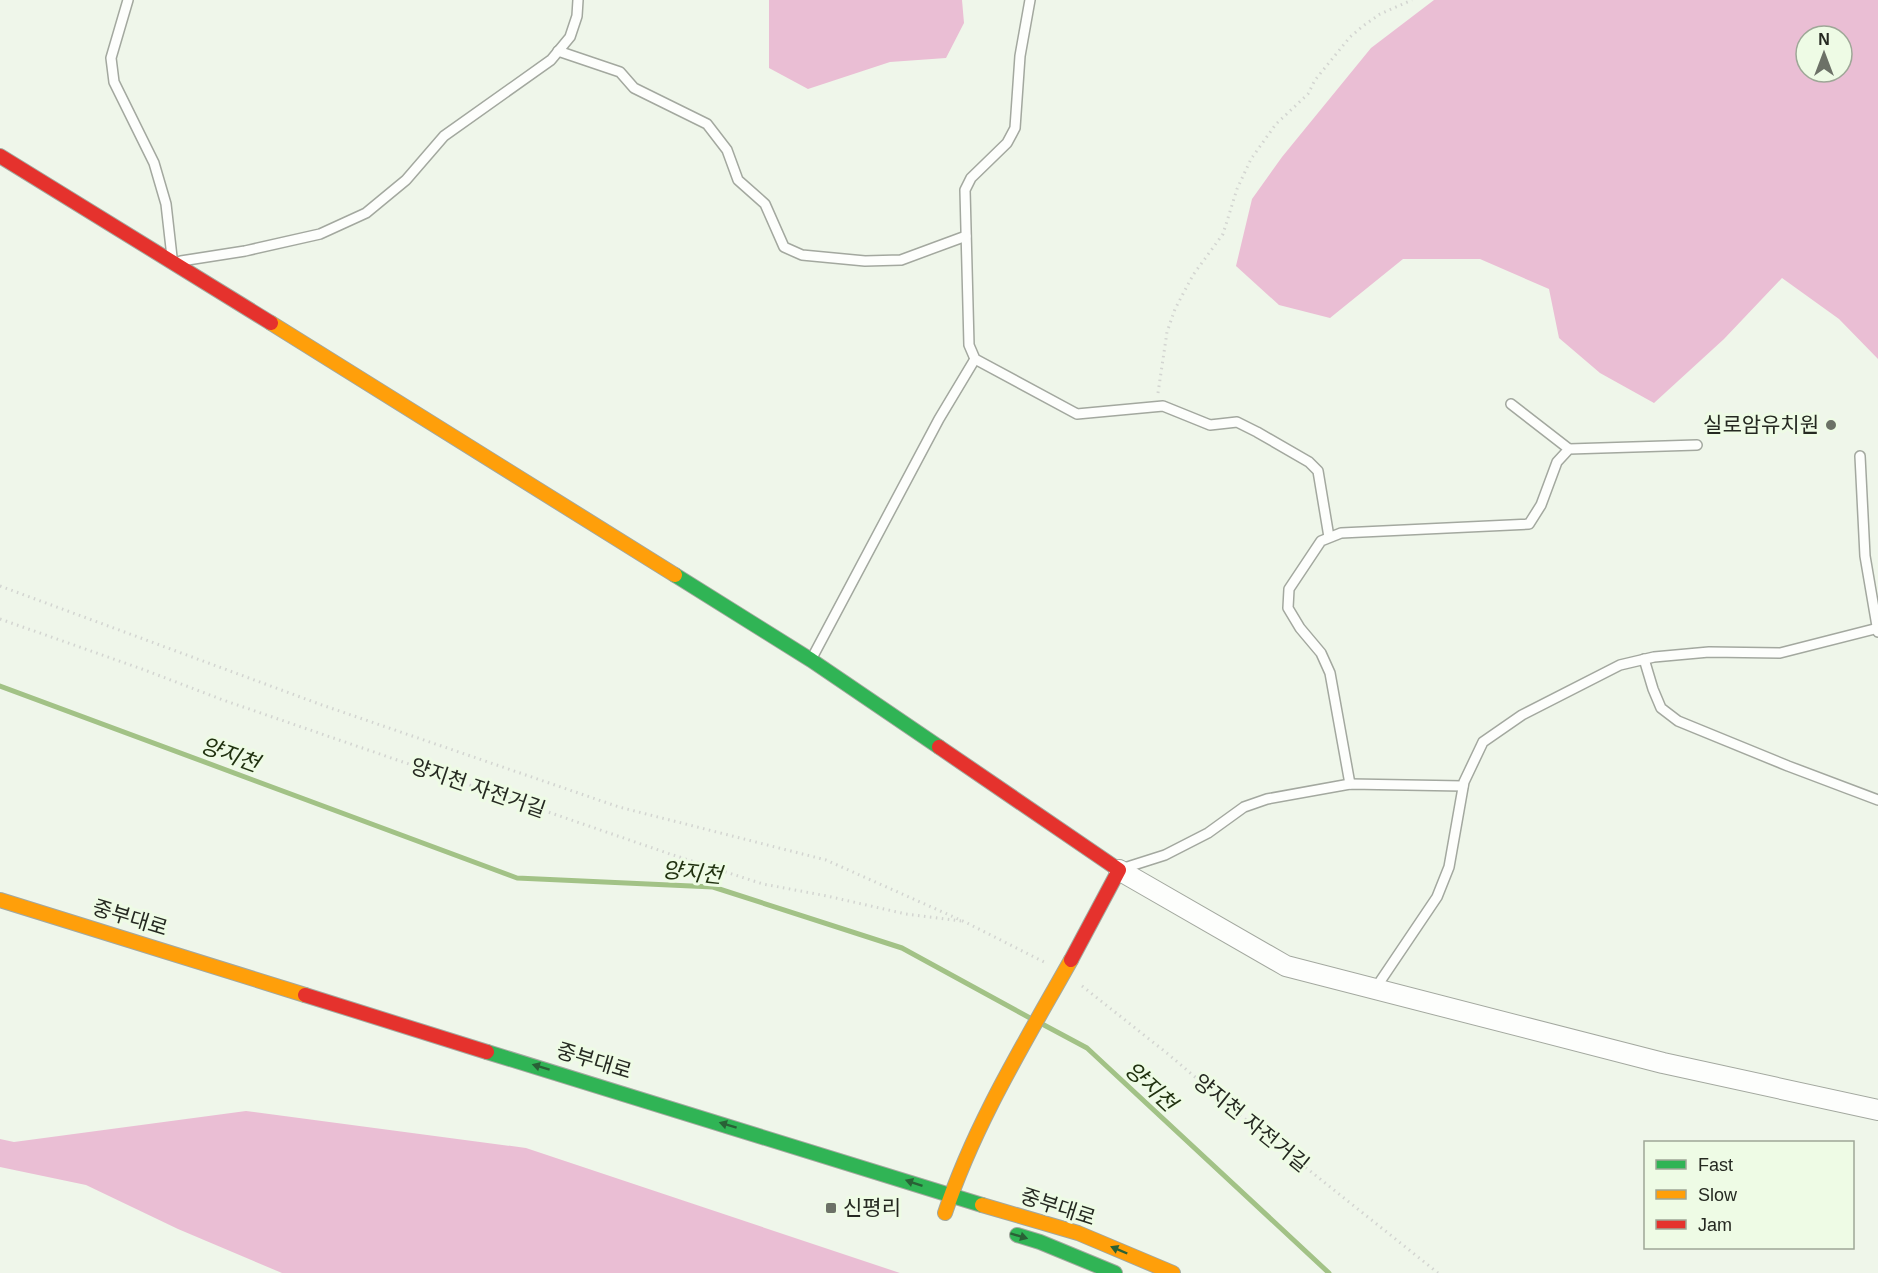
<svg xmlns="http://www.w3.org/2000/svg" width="1878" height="1273" font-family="Helvetica,'Noto Sans KR',sans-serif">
<rect width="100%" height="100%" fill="#eff6ea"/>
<!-- forest -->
<g fill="#eabed4" fill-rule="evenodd">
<path d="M769 0H962L964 23 946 58 890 62 808 89 769 68Z"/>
<path d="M1434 0H1878V359L1839 319 1782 278 1724 339 1654 403 1600 373 1559 338 1549 289 1480 259H1403L1330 318 1279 305 1236 266 1252 199 1282 157 1371 48ZM1806 36H1842V72H1806Z"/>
<path d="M246 1111 526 1148 900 1273H282L178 1229 86 1185 0 1167V1139L14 1142Z"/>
</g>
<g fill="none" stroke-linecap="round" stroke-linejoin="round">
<!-- stream -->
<g stroke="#a2c286" stroke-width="5">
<path d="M0 686 517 878 713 887 902 948 1030 1018"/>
<path d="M1044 1025 1087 1048 1329 1273"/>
</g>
<defs>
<g id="lane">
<path d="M128 0 111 58 114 82 154 163 166 204 172 257"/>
<path d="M1030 0 1020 56 1015 128 1007 143 971 178 965 190 969 345 975 359 1077 414 1163 406 1210 425 1237 422 1257 432 1309 462 1318 471 1329 537"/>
<path d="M558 51 620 72 634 88 707 124 727 150 738 180 765 204 784 247 802 255 865 261 901 260 966 236"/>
<path d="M181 261 245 251 320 234 366 213 406 180 444 136 551 60 570 37 577 16 578 0"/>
<path d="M1511 404 1569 449"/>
<path d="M1860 456 1865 556 1878 632"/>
<path d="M812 658 939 419 975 359"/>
<path d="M1644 659 1653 689 1661 708 1678 721 1788 766 1878 800"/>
<path d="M1350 784 1330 673 1321 653 1300 628 1288 608 1289 589 1321 541 1341 533 1529 524 1541 505 1557 462 1569 449 1697 445"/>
<path d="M1121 869 1165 855 1208 833 1244 807 1267 799 1350 784 1463 786"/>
<path d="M1375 989 1437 897 1449 867 1464 782 1483 742 1522 715 1620 665 1654 657 1709 652 1780 653 1878 628"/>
</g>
<path id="street" d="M1119 870 1286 966 1663 1063 1878 1110"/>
<g id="fast">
<path d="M675 575 811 660 939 747"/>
<path d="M487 1052 982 1205"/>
<path d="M1017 1235 1040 1242 1115 1273"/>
</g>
<g id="slow">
<path d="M271 323 675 575"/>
<path d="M0 900 305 995"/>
<path d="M982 1205 1078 1233 1173 1273"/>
<path d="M945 1213C975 1123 1025 1042 1071 960"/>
</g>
<g id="jam">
<path d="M0 156 271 323"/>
<path d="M939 747 1119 870 1071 960"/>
<path d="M305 995 487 1052"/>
</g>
</defs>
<!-- lane casing -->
<use href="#lane" stroke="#a3a89f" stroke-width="12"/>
<!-- street casing -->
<use href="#street" stroke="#a3a89f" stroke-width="22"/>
<!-- fast casing -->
<use href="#fast" stroke="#a3a89f" stroke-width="16"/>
<!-- slow casing -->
<use href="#slow" stroke="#a3a89f" stroke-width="16"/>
<!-- jam casing -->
<use href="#jam" stroke="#a3a89f" stroke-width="16"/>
<!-- path -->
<g stroke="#d3d5d1" stroke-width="3" stroke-dasharray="1.5 4.5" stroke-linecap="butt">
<path d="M1158 393 1167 332 1175 309 1193 275 1223 234 1237 189 1251 159 1276 124 1308 94 1315 80 1350 37 1363 26 1380 14 1412 0"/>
<path d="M0 586 322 705 619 807 826 860 965 922 1046 963"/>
<path d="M0 619 142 669 223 700 670 854 763 884 827 896 906 914 961 921"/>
<path d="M1082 986 1168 1054 1235 1111 1438 1273"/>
</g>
<!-- lane -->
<use href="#lane" stroke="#fdfefc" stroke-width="9"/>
<!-- street -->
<use href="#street" stroke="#fdfefc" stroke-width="20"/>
<!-- fast -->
<use href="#fast" stroke="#30b455" stroke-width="14"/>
<!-- slow -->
<use href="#slow" stroke="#ff9f0a" stroke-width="14"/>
<!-- jam -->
<use href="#jam" stroke="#e5322d" stroke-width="14"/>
</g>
<!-- one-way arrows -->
<defs><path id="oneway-solid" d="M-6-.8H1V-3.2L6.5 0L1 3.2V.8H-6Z" transform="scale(1.5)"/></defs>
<g fill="#296136">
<use href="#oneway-solid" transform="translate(541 1067) rotate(-163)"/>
<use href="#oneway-solid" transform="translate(728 1125) rotate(-163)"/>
<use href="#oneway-solid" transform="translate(914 1183) rotate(-161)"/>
<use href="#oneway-solid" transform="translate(1019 1236) rotate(17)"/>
<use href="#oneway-solid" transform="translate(1119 1250) rotate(-157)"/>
</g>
<!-- markers -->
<g fill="#6c7167" stroke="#eefbe5" stroke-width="2">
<circle cx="1831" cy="425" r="6"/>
<rect x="825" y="1202" width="12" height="12" rx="3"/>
</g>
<g text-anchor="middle" stroke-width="6" stroke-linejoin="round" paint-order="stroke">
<!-- poi labels -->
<g font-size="21" fill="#252921" stroke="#eefbe5" text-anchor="end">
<text x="1819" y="432">실로암유치원</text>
<text x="843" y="1215" text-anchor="start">신평리</text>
</g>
<!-- street labels -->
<g font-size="21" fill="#252921" stroke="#eefbe5">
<text transform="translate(478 788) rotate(19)" y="7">양지천 자전거길</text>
<text transform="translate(130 918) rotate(17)" y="7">중부대로</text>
<text transform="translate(594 1061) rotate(17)" y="7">중부대로</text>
<text transform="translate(1251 1123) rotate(39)" y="7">양지천 자전거길</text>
<text transform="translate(1058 1207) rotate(18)" y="7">중부대로</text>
</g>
<!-- water labels -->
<g font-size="22" font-style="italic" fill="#213210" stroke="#eefbe5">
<text transform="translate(230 754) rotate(20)" y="8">양지천</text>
<text transform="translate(692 872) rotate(6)" y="8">양지천</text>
<text transform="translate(1151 1086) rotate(43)" y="8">양지천</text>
</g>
</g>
<!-- legend -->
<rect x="1644" y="1141" width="210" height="108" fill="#eefbe5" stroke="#9ea797" stroke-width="1.5"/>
<rect x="1656" y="1160" width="30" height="9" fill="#30b455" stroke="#9ea797" stroke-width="1.5"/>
<text x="1698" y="1171" font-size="18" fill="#252921">Fast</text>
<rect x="1656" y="1190" width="30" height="9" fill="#ff9f0a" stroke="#9ea797" stroke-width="1.5"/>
<text x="1698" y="1201" font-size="18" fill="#252921">Slow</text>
<rect x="1656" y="1220" width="30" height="9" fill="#e5322d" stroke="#9ea797" stroke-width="1.5"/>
<text x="1698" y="1231" font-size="18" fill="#252921">Jam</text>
<!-- north arrow -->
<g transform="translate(1824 54)"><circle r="28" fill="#eefbe5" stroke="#9ea797" stroke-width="1.5"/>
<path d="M0-4.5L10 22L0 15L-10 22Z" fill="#6c7167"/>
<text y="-9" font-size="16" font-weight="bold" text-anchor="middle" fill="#252921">N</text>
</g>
</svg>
